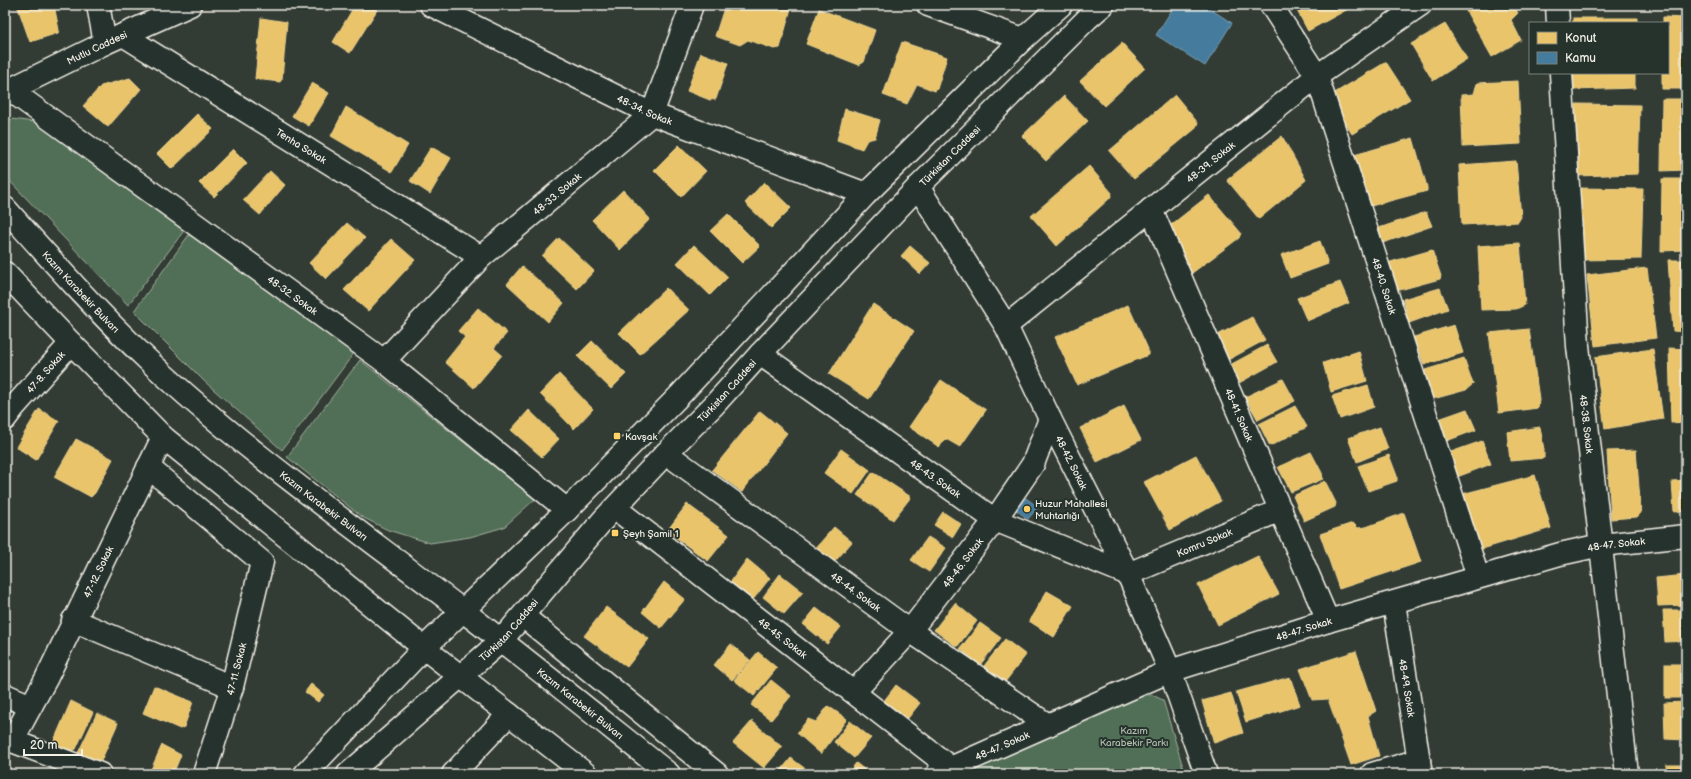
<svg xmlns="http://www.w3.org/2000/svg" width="1691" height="779" font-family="'Balsamiq Sans',sans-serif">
<rect width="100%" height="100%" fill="#333c34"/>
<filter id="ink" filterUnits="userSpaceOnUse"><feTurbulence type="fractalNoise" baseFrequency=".025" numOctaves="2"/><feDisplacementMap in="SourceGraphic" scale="8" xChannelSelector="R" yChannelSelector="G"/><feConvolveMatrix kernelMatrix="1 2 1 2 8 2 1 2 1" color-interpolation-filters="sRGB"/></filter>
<g filter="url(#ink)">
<!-- green -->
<g fill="#516e57" stroke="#a2b0a0">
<path d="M12 119 34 122 186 228 128 305 5 176V126Z"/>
<path d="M191 232 354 353 282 450 204 381 134 311Z"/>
<path d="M360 360 535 499 504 527 470 537 430 543 388 530 362 517 287 457Z"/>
<path d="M1137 694 1152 695 1163 700 1185 774H943Z"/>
</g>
<!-- homes -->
<g fill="#e9c46a" stroke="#ecd290">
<path d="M17 5H54L59 30 58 33 30 42Z"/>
<path d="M355 5H369L377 10 350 53 333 42Z"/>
<path d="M725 5H792L780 48 774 49 748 40 740 45 715 36Z"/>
<path d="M1294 5H1346L1348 9 1308 31Z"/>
<path d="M1476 5H1513L1518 13 1511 20 1521 40 1492 57 1466 11Z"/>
<path d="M819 9 875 30 864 62 859 65 806 44Z"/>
<path d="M1663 17 1686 18V89H1662V73H1668V23H1663Z"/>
<path d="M261 18 287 22 282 79 280 82 255 79Z"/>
<rect x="1573" y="18" width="64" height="5"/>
<path d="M1445 24 1467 59 1433 81 1411 44Z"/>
<path d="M902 42 947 57 937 89 935 91 917 84 907 104 883 95Z"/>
<path d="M1122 43 1145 68 1104 106 1080 81Z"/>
<path d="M701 53 728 63 716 99 710 100 687 91Z"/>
<path d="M1386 62 1410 99 1352 134 1328 97Z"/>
<path d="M1573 73H1635V88L1573 90Z"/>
<path d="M130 78 141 89 108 127 83 106 101 86Z"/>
<path d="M1518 81 1521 144 1463 147 1461 95 1474 94 1477 83Z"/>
<path d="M312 83 329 93 309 126 292 116Z"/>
<path d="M1175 95 1198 123 1195 129 1134 179 1109 151Z"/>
<path d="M1064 96 1088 121 1046 161 1022 136Z"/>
<path d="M1662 99H1686V170L1661 171Z"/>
<path d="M1576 104 1640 105 1638 174 1576 176Z"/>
<path d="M346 107 408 145 392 172 331 136Z"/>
<path d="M845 109 880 120 875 138 867 140 862 149 837 140Z"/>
<path d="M197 114 213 129 172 169 157 154Z"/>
<path d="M1282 136 1306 180 1259 219 1227 180Z"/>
<path d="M1413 138 1427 187V191L1371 206 1354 155Z"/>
<path d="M679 145 706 171 681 197 654 170Z"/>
<path d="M431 147 451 158 430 194 410 181Z"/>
<path d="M233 149 247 163 214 197 199 183Z"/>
<path d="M1516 161 1521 217 1518 222 1462 225 1459 165Z"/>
<path d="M1089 166 1112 193 1110 198 1057 246 1031 216Z"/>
<path d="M270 171 285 185 260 215 243 200Z"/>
<path d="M1662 179H1686V250L1661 251Z"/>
<path d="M764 182 791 208 771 228 745 203Z"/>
<path d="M1579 188 1643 189 1641 259 1579 260Z"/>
<path d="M623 190 650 219 620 250 592 220Z"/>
<path d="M1209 195 1241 233 1239 238 1184 279 1158 235Z"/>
<path d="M1426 212 1432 226 1383 243 1376 229Z"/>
<path d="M728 214 760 246 742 263 710 231Z"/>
<path d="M347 223 365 238 326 279 309 263Z"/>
<path d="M559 238 594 271 577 289 542 256Z"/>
<path d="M391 239 415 260 368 311 344 290Z"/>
<path d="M1320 241 1328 264 1290 278 1281 255Z"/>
<path d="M1520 243 1525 305 1516 309 1481 310 1478 246Z"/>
<path d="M694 245 728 277 710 295 677 263Z"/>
<path d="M910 246 930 263 920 274 901 256Z"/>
<path d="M1432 250 1441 276 1440 279 1396 291 1387 263Z"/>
<path d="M1668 260H1686V332L1673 331Z"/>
<path d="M522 266 564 303 548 322 507 284Z"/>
<path d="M1647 268 1656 338 1595 346 1587 275Z"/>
<path d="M1340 282 1349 303 1307 321 1297 298Z"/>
<path d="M666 288 689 310 640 354 619 333Z"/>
<path d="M1440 288 1448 309 1409 323 1403 299Z"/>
<path d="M873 304 914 331 869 399 829 374Z"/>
<path d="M1128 305 1148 349V355L1077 385 1055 337Z"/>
<path d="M478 308 507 333 494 348 502 355 474 388 445 362 465 337 458 331Z"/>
<path d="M1252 317 1265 340 1226 361 1214 337Z"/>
<path d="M1454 325 1463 353 1424 365 1414 337Z"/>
<path d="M1529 329 1539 399 1538 408 1499 413 1489 333Z"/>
<path d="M592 341 626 374 611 389 577 356Z"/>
<path d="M1267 345 1277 362 1239 383 1228 366Z"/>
<path d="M1669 348 1686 349V422L1671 423Z"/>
<path d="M1653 349 1663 419 1605 429 1595 357Z"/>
<path d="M1359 351 1367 381 1331 392 1323 363Z"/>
<path d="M1464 358 1473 384 1466 390 1433 399 1425 370Z"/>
<path d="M559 374 593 409 574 429 540 394Z"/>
<path d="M1283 379 1295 401 1258 420 1245 397Z"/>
<path d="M941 380 986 410 960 447 946 439 939 447 909 427Z"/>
<path d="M1368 385 1374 407 1340 419 1332 396Z"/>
<path d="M1124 406 1141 440 1097 462 1080 428Z"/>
<path d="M1295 406 1307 427 1270 446 1259 424Z"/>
<path d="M39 409 59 421 36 460 16 447Z"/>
<path d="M1467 409 1476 430 1441 443 1433 421Z"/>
<path d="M529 410 559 439 542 457 511 430Z"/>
<path d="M760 411 787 433 742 492 712 470Z"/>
<path d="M1380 427 1388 449 1357 462 1348 438Z"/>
<path d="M1540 427 1544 450V458L1510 461 1507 432Z"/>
<path d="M76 439 113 459 95 493 91 497 54 477Z"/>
<path d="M1682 440H1686V475H1685Z"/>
<path d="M1482 441 1491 464 1457 477 1448 453Z"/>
<path d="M841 449 870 470 853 494 824 473Z"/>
<path d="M1636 450 1641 513 1637 517 1611 519 1607 451Z"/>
<path d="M1311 452 1322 473 1323 479 1291 492 1278 467Z"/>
<path d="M1196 455 1221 501 1170 530 1144 482Z"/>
<path d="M1389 455 1397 476V481L1368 491 1358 466Z"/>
<path d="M873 472 911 497 893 520 857 495Z"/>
<path d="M1535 475 1551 528 1479 550 1462 494Z"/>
<path d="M1686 480V511L1674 512 1672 481Z"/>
<path d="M1325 481 1336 503 1335 507 1304 521 1293 496Z"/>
<path d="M687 504 729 535 708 561 667 531Z"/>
<path d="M943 512 961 524 953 537 934 525Z"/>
<path d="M1404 513 1421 562 1339 589 1320 534 1353 523 1358 528 1366 527Z"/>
<path d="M834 527 852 542 831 566 813 551Z"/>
<path d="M928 537 946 548 929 572 911 560Z"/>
<path d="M1258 556 1279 594 1218 625 1198 585Z"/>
<path d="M747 559 770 578 752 601 729 584Z"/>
<path d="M780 574 803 592 784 614 763 597Z"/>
<path d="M1686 575V605L1658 606 1656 578Z"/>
<path d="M664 582 685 599 661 628 642 612Z"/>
<path d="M1047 591 1073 606 1054 637 1029 621Z"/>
<path d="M955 603 977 621 957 647 934 630Z"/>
<path d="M606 607 649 639 627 667 584 636Z"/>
<path d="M816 608 841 627 827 644 803 624Z"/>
<path d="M1663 610H1686V641L1665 642Z"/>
<path d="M980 623 1001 638 980 665 960 649Z"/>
<path d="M1005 639 1026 655 1005 682 984 666Z"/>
<path d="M731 644 750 660 732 680 714 665Z"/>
<path d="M1356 651 1376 711 1368 716 1379 756 1351 765 1328 699 1312 700 1300 669Z"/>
<path d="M758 652 777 668 754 696 734 680Z"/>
<rect x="1665" y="664" width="21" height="34"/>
<path d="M1290 677 1300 705 1246 722 1236 692Z"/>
<path d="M771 680 791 696 771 720 751 705Z"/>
<path d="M311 684 324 695 318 702 305 692Z"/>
<path d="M896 685 920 703 901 727 877 710Z"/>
<path d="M154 686 193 702 184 727 180 729 143 713Z"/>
<path d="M1231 693 1243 733 1214 743 1202 701Z"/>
<path d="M71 701 93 712 76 749 72 752 53 743Z"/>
<path d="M1686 702V740L1665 739 1664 703Z"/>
<path d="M828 706 847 719 821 754 797 733 808 719 816 722Z"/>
<path d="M97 713 118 723 101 761 96 764 78 753Z"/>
<path d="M752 721 782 747 764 768 733 743Z"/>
<path d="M850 721 871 738 854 758 834 742Z"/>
<path d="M162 745 181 755 173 774H149Z"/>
<path d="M791 758 807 770 804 774H778Z"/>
<path d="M856 763 870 774H848Z"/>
<path d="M1666 765H1686V774H1667Z"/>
</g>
<!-- public -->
<g fill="#457b9d" stroke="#7a9eb4">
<path d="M1175 5H1204L1232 23 1205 66 1156 35Z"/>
<path d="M1026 498 1038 507 1028 519 1016 510Z"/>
</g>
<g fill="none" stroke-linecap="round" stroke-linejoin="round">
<defs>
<g id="street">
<path d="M98 5 105 43"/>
<path id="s1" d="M431 5 652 114 866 194"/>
<path d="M928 5 1023 39"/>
<path id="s2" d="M1271 5 1317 76 1478 577"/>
<path d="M1557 5 1558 23"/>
<path id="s3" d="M123 35 481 257"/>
<path id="s4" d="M1561 73 1578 346 1627 774"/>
<path id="s5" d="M10 90 384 361 567 510"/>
<path id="s6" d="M5 92 105 43 190 5"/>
<path id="s7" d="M918 187 1006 326 1050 419 1128 574 1170 671 1206 774"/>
<path id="s8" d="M1151 209 1328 621"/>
<path id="s9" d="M1006 326 1317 76 1420 5"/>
<path id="s10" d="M760 354 995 520 1128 574 1281 510"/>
<path id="s11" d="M384 361 481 257 652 114 692 5"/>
<path id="s12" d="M5 419 14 407 71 343"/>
<path id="s13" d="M666 453 910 631 1048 725"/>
<path d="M148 467 262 562 232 687 204 774"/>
<path id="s14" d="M615 508 951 768"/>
<path id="s15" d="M1394 603 1421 774"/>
<path d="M523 616 717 774"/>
<path d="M73 620 232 687"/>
<path id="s16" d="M854 692 910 631 995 520 1033 464 1050 419"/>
<path d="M5 695 31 706 12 741 100 774"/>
<path id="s17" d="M31 706 46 679 163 437"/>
<path d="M453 774 509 714"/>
<path id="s18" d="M937 774 1170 671 1328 621 1560 554 1601 545 1686 536"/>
<path d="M1372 774 1419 760"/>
</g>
<g id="secondary">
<path id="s19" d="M5 208C52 261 98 313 149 361 247 453 357 529 462 610 532 664 600 719 669 774"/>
<path d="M5 273 71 343 163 437 424 648 586 774"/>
<path d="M305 774 424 648 567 510 679 396 866 194 1023 39 1061 5"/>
<path id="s20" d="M348 774 501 641 603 520 666 453 714 405 760 354 918 187 1088 18 1103 5"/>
</g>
</defs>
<!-- street casing -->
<use href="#street" stroke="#f4f1e8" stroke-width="25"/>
<!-- secondary casing -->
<use href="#secondary" stroke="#f4f1e8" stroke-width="25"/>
<!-- street -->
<use href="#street" stroke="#26332d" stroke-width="22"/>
<!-- secondary -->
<use href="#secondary" stroke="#26332d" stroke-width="22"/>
</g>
</g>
<!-- markers -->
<g fill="#ffd166" stroke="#26332d" stroke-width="1.5">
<rect x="613" y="432" width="8" height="8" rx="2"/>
<circle cx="1027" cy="509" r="4"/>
<rect x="611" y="529" width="8" height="8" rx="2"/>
</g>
<g text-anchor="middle" stroke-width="4" stroke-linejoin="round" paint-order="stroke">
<!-- street labels -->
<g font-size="10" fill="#f4f1e8" stroke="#26332d">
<text dy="4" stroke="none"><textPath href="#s6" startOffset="102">Mutlu Caddesi</textPath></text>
<text dy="4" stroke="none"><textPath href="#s1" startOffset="238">48-34. Sokak</textPath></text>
<text dy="4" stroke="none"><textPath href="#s3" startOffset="210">Tenha Sokak</textPath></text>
<text dy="4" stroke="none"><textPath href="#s20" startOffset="864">Türkistan Caddesi</textPath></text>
<text dy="4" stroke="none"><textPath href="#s9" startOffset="262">48-39. Sokak</textPath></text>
<text dy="4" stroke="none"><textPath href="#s11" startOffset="241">48-33. Sokak</textPath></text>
<text dy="4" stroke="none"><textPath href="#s2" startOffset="305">48-40. Sokak</textPath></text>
<text dy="4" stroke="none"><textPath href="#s19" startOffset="113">Kazım Karabekir Bulvarı</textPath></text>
<text dy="4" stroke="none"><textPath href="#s5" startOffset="349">48-32. Sokak</textPath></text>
<text dy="4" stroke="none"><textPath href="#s12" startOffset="62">47-8. Sokak</textPath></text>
<text dy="4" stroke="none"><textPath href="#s20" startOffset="540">Türkistan Caddesi</textPath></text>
<text dy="4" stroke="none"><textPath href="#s8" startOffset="224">48-41. Sokak</textPath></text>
<text dy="4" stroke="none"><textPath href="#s4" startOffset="352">48-38. Sokak</textPath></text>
<text dy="4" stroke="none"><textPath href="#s7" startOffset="316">48-42. Sokak</textPath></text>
<text dy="4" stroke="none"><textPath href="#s10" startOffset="215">48-43. Sokak</textPath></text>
<text dy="4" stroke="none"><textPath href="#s19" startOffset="437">Kazım Karabekir Bulvarı</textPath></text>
<text dy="4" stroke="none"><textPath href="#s10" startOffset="514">Komru Sokak</textPath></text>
<text dy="4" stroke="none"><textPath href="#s18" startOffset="719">48-47. Sokak</textPath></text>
<text dy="4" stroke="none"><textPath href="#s16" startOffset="169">48-46. Sokak</textPath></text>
<text dy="4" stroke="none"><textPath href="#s17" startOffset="150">47-12. Sokak</textPath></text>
<text dy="4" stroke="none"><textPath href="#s13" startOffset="235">48-44. Sokak</textPath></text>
<text dy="4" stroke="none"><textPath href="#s18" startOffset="395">48-47. Sokak</textPath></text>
<text dy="4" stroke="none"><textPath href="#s20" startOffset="216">Türkistan Caddesi</textPath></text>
<text dy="4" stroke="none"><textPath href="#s14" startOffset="212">48-45. Sokak</textPath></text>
<text transform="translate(236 669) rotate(-76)" y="4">47-11. Sokak</text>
<text dy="4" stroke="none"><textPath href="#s15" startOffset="86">48-49. Sokak</textPath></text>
<text dy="4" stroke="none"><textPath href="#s19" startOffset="761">Kazım Karabekir Bulvarı</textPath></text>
<text dy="4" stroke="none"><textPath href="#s18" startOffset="71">48-47. Sokak</textPath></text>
</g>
<!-- poi labels -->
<g font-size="10" fill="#f4f1e8" stroke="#26332d" text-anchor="start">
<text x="625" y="440">Kavşak</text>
<text x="1035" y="507">Huzur Mahallesi<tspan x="1035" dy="12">Muhtarlığı</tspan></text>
<text x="623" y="537">Şeyh Şamil 1</text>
</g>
<!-- park labels -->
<g font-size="10" fill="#b3bdae" stroke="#26332d">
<text x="1134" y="734">Kazım<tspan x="1134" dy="12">Karabekir Parkı</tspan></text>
</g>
</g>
<!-- margin -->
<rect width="1691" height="779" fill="none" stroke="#26332d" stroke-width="20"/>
<rect x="10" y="10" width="1671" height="759" fill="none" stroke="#f4f1e8" stroke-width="1.5" filter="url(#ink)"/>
<!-- legend -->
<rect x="1529" y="22" width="140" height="52" fill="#26332d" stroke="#787f78"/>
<rect x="1537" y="32" width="20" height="12" fill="#e9c46a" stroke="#787f78"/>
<text x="1565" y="42" font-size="12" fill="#f4f1e8">Konut</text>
<rect x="1537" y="52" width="20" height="12" fill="#457b9d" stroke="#787f78"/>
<text x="1565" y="62" font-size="12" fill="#f4f1e8">Kamu</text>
<!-- scale -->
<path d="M24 749v6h58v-6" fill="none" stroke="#f4f1e8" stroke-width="2"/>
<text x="30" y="749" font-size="12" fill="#f4f1e8" stroke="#26332d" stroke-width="3" paint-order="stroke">20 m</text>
</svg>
